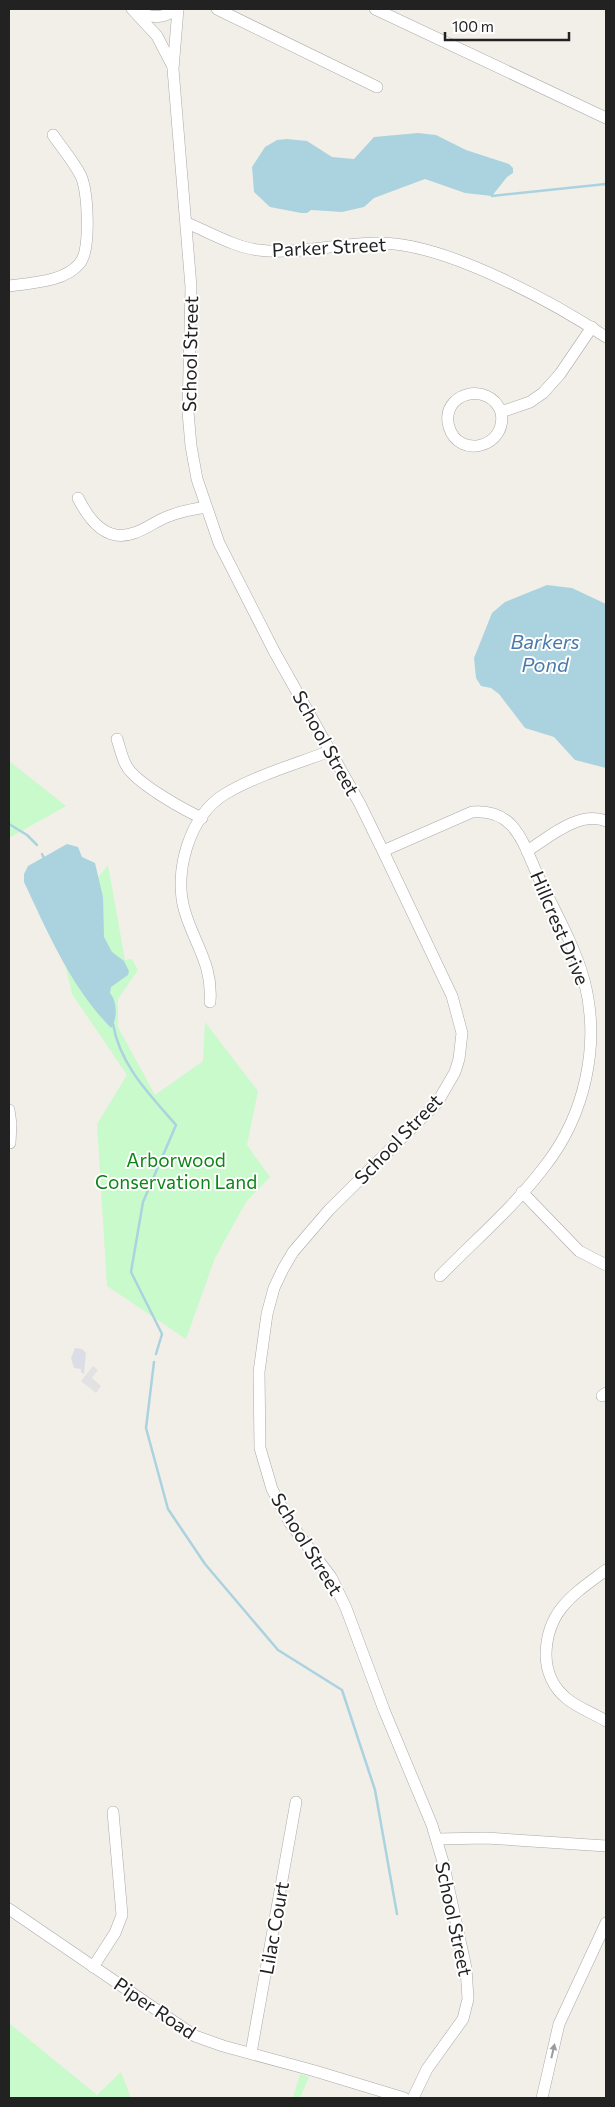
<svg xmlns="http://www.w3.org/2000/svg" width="615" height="2107" font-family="Commissioner,sans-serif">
<rect width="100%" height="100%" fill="#f2efe9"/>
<!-- park -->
<g fill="#c8facc">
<path d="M9 761 66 806 9 838Z"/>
<path d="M108 865 125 960 132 959 138 970 118 999V1027L155 1095 203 1061 205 1022 258 1091 247 1145 270 1177 246 1202 215 1258 186 1339 107 1286 97 1124 127 1075 72 994 48 890 97 879Z"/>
<path d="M10 1988 9 2023 97 2095 121 2072 131 2098H9V1989Z"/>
<path d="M300 2074 309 2077 300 2098H293Z"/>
</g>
<!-- parking -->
<path fill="#e2e2e2" d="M93 1366 98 1370 92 1378 101 1386 96 1393 81 1381Z"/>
<!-- plaza -->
<path fill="#dddde8" d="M75 1348 82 1349 86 1353 84 1374 81 1372V1369L74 1368 71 1358Z"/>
<!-- water -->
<g fill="#aad3df">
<path d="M418 133 436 135 466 150 509 164 513 168V173L507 177 492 196 465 193 425 179 374 198 364 207 342 212 311 210 307 213H301L270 207 254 192 252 167 265 147 277 140 287 139 307 141 332 157 354 159 374 137Z"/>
<path d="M547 585 572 588 606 604V768L575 760 554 737 525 728 499 694 491 688 481 686 476 678 474 658 492 613 505 602Z"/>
<path d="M67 844 78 847 82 857 95 863 103 897 104 937 112 952 124 961 129 971 128 975 111 987 110 993C117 1001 118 1019 111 1028 71 987 48 933 24 882V874L28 866Z"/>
</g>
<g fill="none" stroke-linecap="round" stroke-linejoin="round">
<!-- stream -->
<g stroke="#aad3df" stroke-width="2.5">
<path d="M492 196 606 184"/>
<path d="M9 824 27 835 37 845"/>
<path d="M42 854 45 860"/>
<path d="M113 1024C120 1065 149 1094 176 1125L143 1202 131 1272 162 1334 156 1354"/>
<path d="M154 1362 146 1428 168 1509 205 1564 278 1650 342 1690 375 1790 397 1914"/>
</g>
<defs>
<g id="minor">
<path d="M132 9 157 36 172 65"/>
<path d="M178 9 173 69 191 287 188 412 191 446 197 479 219 543 274 651 360 804 383 851 452 996 462 1033 459 1059 455 1072 437 1103 329 1210 293 1252 283 1269 274 1288 267 1314 259 1372 260 1448 272 1489 290 1523 331 1577 346 1608 384 1710 432 1825 443 1862 466 1968 468 1999 463 2019 427 2069 413 2098"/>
<path d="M217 9 377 87"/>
<path d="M375 9 606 118"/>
<path d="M138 12C154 19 163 18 178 9"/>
<path d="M187 223C209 232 234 247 258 250 304 256 349 239 395 244 458 251 553 302 606 337"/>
<path d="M9 286C31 283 65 282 80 263 91 249 88 193 81 176 74 162 62 148 53 135"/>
<path d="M501 412C508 447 459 460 449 427 439 393 489 380 501 412L530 402 543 393 560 374 592 327"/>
<path d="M78 498C89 520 106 543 134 533 147 529 158 519 172 515 182 511 194 509 206 507"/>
<path d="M117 739C120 748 122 758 126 765 134 782 184 810 202 818"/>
<path d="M383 851 472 812C515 808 523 843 538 876 554 910 574 944 584 980 601 1044 585 1115 545 1166 515 1206 475 1240 440 1276"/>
<path d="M527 851C548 838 579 810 606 821"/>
<path d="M210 1002C213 965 195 945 185 912 173 873 189 816 225 794 257 775 296 764 330 751"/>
<path d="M9 1110 11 1124 10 1143"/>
<path d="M522 1192 579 1251 606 1265"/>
<path d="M602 1396 606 1393"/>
<path d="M606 1570C574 1594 547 1610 546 1654 546 1671 553 1687 566 1698 578 1708 593 1713 606 1721"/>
<path d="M437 1839 486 1838 606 1846"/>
<path d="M9 1909 195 2036 223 2046 315 2071 404 2098"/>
<path d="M93 1967 115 1933 122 1915 113 1812"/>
<path d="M251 2053 296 1802"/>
<path d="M542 2098 559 2024 606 1923"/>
</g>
</defs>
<!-- minor casing -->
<use href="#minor" stroke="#a9a9a9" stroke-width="12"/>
<!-- minor -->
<use href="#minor" stroke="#fff" stroke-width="11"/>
</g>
<!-- one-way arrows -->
<defs><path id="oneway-solid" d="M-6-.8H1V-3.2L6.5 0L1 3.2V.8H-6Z" transform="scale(1.25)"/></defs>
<use fill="#9c9c9c" href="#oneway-solid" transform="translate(553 2051) rotate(-77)"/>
<g text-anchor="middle" stroke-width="4" stroke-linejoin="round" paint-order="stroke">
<!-- street labels -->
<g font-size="19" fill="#222" stroke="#fff">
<text transform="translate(329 247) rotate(-3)" y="7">Parker Street</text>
<text transform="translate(190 354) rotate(-89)" y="7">School Street</text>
<text transform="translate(326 743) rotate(61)" y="7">School Street</text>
<text transform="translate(560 928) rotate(67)" y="7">Hillcrest Drive</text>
<text transform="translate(398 1139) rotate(-46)" y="7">School Street</text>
<text transform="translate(307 1544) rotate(58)" y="7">School Street</text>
<text transform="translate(454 1919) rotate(78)" y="7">School Street</text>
<text transform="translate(274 1928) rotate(-80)" y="7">Lilac Court</text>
<text transform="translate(155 2008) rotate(34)" y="7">Piper Road</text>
</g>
<!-- park labels -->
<g font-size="19" fill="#0c8416" stroke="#fff">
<text x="176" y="1167">Arborwood<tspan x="176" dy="22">Conservation Land</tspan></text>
</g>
<!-- water labels -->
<g font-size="20" font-style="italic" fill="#4a7aab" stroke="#fff">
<text x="545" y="649">Barkers<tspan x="545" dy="23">Pond</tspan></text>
</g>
</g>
<!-- border -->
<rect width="615" height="2107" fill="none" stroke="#222222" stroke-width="20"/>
<!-- scale -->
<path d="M445 32v8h124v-8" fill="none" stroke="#222222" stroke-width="2.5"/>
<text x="452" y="32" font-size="15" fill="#222222" stroke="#ffffff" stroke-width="4" paint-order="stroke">100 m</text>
</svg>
